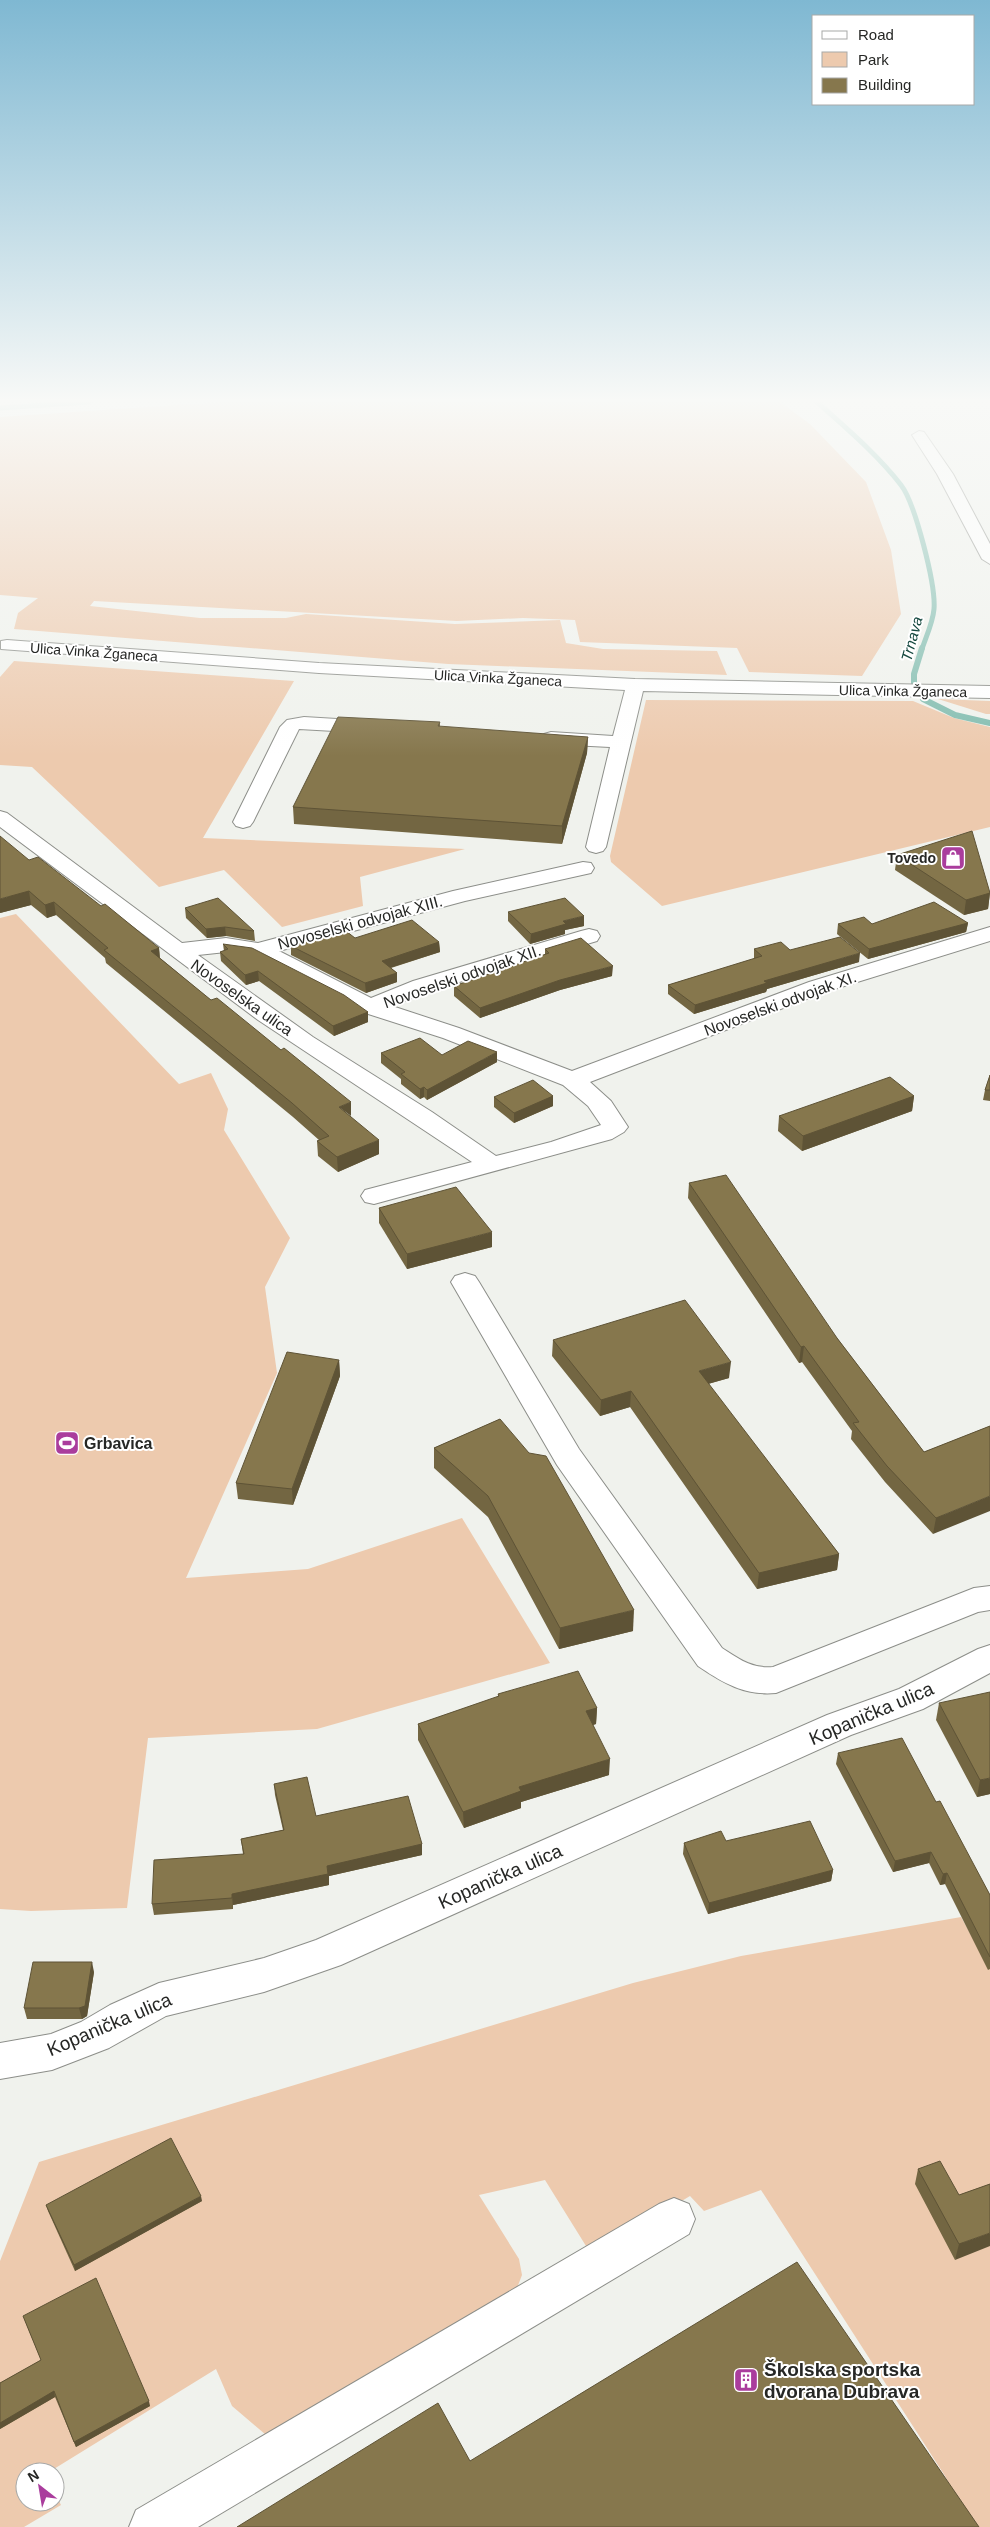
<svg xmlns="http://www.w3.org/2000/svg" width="990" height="2527" font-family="Helvetica,sans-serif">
<rect width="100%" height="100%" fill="#f0f2ed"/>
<!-- green -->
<g fill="#edcaae">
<path d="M222 402H780L810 424 866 482 891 550 901 614 862 676 749 672 737 648 580 642 575 620 523 618 457 621 94 601 90 606 200 618H286L306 614 455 624 560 620 566 643 603 649 717 651 727 675 448 664 14 629 18 613 38 598 0 595V417Z"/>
<path d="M14 661 294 681 203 838 465 849 360 877 363 906 282 927 224 870 159 887 32 767 0 765V677Z"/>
<path d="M938 699 990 701V714H986Z"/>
<path d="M646 700 913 701 954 718 990 727V827L662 906 611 862 610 856Z"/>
<path d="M16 914 179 1084 211 1073 228 1109 224 1130 290 1238 265 1287 277 1373 186 1578 308 1569 462 1518 550 1663 317 1729 148 1738 127 1908 31 1911 0 1909V918Z"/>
<path d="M961 1917 990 1969V2527H972L945 2476 761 2190 704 2211 690 2196 605 2247 586 2246 545 2180 479 2195 519 2259 522 2275 517 2288 272 2440 232 2406 216 2369 49 2472H25V2502H55V2493L61 2505 24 2527H0V2261L39 2162 633 1983 741 1956Z"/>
</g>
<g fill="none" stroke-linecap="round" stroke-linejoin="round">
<!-- stream-far1 -->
<g stroke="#83bdb0" stroke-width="5">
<path d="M817 402C846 428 877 454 901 485 915 503 936 585 934 609 933 622 926 637 922 649"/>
<path d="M0 408 89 402"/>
</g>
<!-- stream -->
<g stroke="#83bdb0" stroke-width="6">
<path d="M914 684V674L922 648"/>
<path d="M923 699 955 715 990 723"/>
</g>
<defs>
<g id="minor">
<path d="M919 431 924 432 953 474 990 544V564L982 559 937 474 912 435Z"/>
<path d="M7 640 319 663 635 679 990 686V698L643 691 606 847 603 851 596 853 589 851 586 847 610 747 551 744 544 742 541 738 544 734 551 732 613 736 625 690 319 673 1 649V641Z"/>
<path d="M304 717 370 721 377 723 380 727 377 731 370 733 299 729 253 822 250 826 243 828 236 826 233 822 280 727 287 720Z"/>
<path d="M0 811 7 813 182 943 226 938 258 943 453 891 583 862 591 863 594 868 591 873 465 901 279 951 371 998 413 981 581 931 589 929 597 931 600 936 597 941 429 991 392 1006 459 1028 572 1071 809 982 990 927V941L825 992 590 1082 611 1101 628 1127 624 1132 612 1139 374 1204 365 1202 361 1196 365 1190 472 1162 258 1020 0 827ZM226 952 253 956 362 1012 443 1038 563 1085 588 1106 601 1125 551 1142 496 1156 432 1112 313 1037 198 955Z"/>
<path d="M465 1273 475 1276 479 1282 579 1449 722 1648C739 1659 752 1669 773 1667L974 1588 990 1586V1610L978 1612 776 1693C745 1696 723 1683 698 1666L557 1465 451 1282 455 1276Z"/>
<path d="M990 1645V1673L923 1709 851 1735 341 1965 264 1992 166 2016 109 2048 52 2070 0 2079V2043L51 2034 81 2022 110 2005 159 1983 264 1958 316 1940 827 1715 899 1689 978 1649Z"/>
<path d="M674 2198 689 2204 695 2219 689 2234 198 2527H129L136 2510 659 2204Z"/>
</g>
</defs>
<!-- minor casing -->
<use href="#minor" stroke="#8c8e89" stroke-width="2"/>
<!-- minor -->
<use href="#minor" fill="#fff" fill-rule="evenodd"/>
</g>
<!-- wall -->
<g fill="#736642">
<path d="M440 722V727L588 737 587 753 562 844 294 824 293 807Z"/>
<path d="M897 855 990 892 988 909 964 915 895 870Z"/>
<path d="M29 860 101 906 159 948 160 958 351 1117 379 1154 338 1172 318 1156 317 1141 319 1140 293 1117 106 963 105 958 56 915 47 918 31 905 0 913Z"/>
<path d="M185 908 254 931 255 941 226 936 207 938 186 918Z"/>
<path d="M508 912 584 926 565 930V934L530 944 508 921Z"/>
<path d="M968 923 966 932 868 959 837 934 838 924Z"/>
<path d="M355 938 439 942 440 952 391 968 397 973V982L366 993 291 955V946Z"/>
<path d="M223 944 368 1012V1022L334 1036 259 981 246 985 221 961 220 952 224 951Z"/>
<path d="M545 949 612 976 560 990 480 1018 454 996V986L545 955Z"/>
<path d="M754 949 790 950 859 962 767 989 766 992 694 1014 668 994V985L754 959Z"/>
<path d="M381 1053 442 1055 497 1062 427 1100 424 1097 420 1099 401 1084V1079L381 1063Z"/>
<path d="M990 1075V1101L983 1100 985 1090Z"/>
<path d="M553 1096V1106L514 1123 494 1107V1097Z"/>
<path d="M914 1096 912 1111 802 1151 778 1131 779 1116Z"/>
<path d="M689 1183 837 1338 924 1452 990 1426 933 1534 885 1482 851 1439 852 1431 802 1362 799 1363 688 1198Z"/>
<path d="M379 1208 492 1247 407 1269 379 1223Z"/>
<path d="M553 1340 729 1378 708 1384 839 1554 837 1570 757 1589 630 1407 600 1416 552 1356Z"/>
<path d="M339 1360 340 1376 293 1505 238 1499 236 1483Z"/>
<path d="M500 1419 633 1631 559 1649 488 1517 434 1468V1448Z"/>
<path d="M498 1694 597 1708 596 1724 593 1725 609 1775 521 1802V1808L464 1828 418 1740V1724L498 1697Z"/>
<path d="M939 1703 990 1794 977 1797 936 1720Z"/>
<path d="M838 1753 936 1802 990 1895V1969L988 1970 945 1884 940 1885 929 1863 893 1872 836 1764Z"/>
<path d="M274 1784 316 1816 422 1844V1855L329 1876V1885L233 1905V1909L154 1915 152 1904 243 1854 241 1839 283 1830 275 1795Z"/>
<path d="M726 1841 833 1870 831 1881 708 1914 683 1854 684 1843Z"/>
<path d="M94 1972 87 2016 82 2019H27L24 2008Z"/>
<path d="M918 2169 959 2195 990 2184 955 2260 915 2184Z"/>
<path d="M202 2201 75 2271 48 2211 46 2205Z"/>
<path d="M23 2316 150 2406 76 2447 55 2397 0 2429V2383L41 2360Z"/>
</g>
<!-- shaded-wall -->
<g fill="#5e5336">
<path d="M588 737 587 753 562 844V826Z"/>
<path d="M29 891 31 905 0 913V899Z"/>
<path d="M990 893 988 909 964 915 966 900Z"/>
<path d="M54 902 56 915 47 918 45 905Z"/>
<path d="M584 916V926L565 930V934L530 944 531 934 563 921Z"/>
<path d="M968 923 966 932 868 959 869 949Z"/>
<path d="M225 927 226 936 207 938 206 929Z"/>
<path d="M439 942 440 952 383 970 382 961Z"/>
<path d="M159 948 160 962 151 951Z"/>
<path d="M860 953 859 962 767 989 766 992 694 1014 695 1005 764 981Z"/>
<path d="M613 966 612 976 560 990 480 1018V1008L560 980Z"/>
<path d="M258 971 259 981 246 985 245 975Z"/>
<path d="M397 973V982L366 993 365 983Z"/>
<path d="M368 1012V1022L334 1036 333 1026Z"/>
<path d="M497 1052V1062L427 1100V1090Z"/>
<path d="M424 1087V1097L420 1099V1089Z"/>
<path d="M553 1096V1106L514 1123V1113Z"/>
<path d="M914 1096 912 1111 802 1151 803 1136Z"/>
<path d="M351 1102V1116L339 1107Z"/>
<path d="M379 1140V1154L338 1172 337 1157Z"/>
<path d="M492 1232V1247L407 1269V1254Z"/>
<path d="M804 1346 802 1362 799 1363 801 1347Z"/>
<path d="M339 1360 340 1376 293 1505 292 1489Z"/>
<path d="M731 1362 729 1378 697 1387 699 1371Z"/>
<path d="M631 1391 630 1407 600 1416 601 1400Z"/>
<path d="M990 1496V1511L933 1534 936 1518Z"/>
<path d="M839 1554 837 1570 757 1589 759 1573Z"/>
<path d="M634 1610 633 1631 559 1649 560 1628Z"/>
<path d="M597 1708 596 1724 585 1727 586 1711Z"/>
<path d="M610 1759 609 1775 521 1802V1808L464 1828 463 1812 519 1787Z"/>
<path d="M990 1778V1794L977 1797 980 1780Z"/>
<path d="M422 1844V1855L329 1876V1885L233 1905V1909L232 1894 327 1866Z"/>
<path d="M931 1852 929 1863 893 1872 895 1861Z"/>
<path d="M833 1870 831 1881 708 1914 709 1903Z"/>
<path d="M947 1873 945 1884 940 1885 943 1874Z"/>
<path d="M92 1962 94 1972 87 2016 82 2019 79 2008Z"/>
<path d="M201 2196 202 2201 75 2271 74 2265Z"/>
<path d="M990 2233V2246L955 2260 959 2244Z"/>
<path d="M54 2391 55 2397 0 2429V2423Z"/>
<path d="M149 2401 150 2406 76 2447 74 2442Z"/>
</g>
<!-- building -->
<g fill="#86774d" stroke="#5e5336">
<path d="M338 717 440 722 438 726 588 737 562 826 293 807Z"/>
<path d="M972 831 990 893 966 900 897 855Z"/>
<path d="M0 836 29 860 38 857 101 906 105 904 159 948 151 951 211 1000 217 998 281 1050 284 1048 351 1102 339 1107 379 1140 337 1157 317 1141 329 1136 292 1103 104 950 108 948 54 902 45 905 29 891 0 899Z"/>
<path d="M218 898 254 931 225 927 206 929 185 908Z"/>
<path d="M565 898 584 916 563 921 566 924 531 934 508 912Z"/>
<path d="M934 902 968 923 869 949 838 924 864 917 872 924Z"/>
<path d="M412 920 439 942 382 961 397 973 365 983 291 946 342 928 355 938Z"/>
<path d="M840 937 860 953 764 981 767 983 695 1005 668 985 762 956 754 949 781 942 790 950Z"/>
<path d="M581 938 613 966 560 980 480 1008 454 986 549 953 545 949Z"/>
<path d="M223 944 252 948 344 995 368 1012 333 1026 258 971 245 975 220 952 228 949Z"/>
<path d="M420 1038 442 1055 468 1041 497 1052 427 1090 424 1087 420 1089 401 1074 405 1072 381 1053Z"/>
<path d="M990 1075V1090H985Z"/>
<path d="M890 1077 914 1096 803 1136 779 1116Z"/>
<path d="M533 1080 553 1096 514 1113 494 1097Z"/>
<path d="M726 1175 837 1338 924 1452 990 1426V1496L936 1518 887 1466 853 1423 859 1422 804 1346 801 1347 689 1183Z"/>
<path d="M456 1187 492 1232 407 1254 379 1208Z"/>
<path d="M685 1300 731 1362 699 1371 839 1554 759 1573 631 1391 601 1400 553 1340Z"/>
<path d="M287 1352 339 1360 292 1489 236 1483Z"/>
<path d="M500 1419 529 1453 546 1456 634 1610 560 1628 488 1496 434 1448Z"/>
<path d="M578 1671 597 1708 586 1711 610 1759 519 1787 521 1791 463 1812 418 1724 499 1696 498 1694Z"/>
<path d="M990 1692V1778L980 1780 939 1703Z"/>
<path d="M902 1738 936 1802 940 1801 990 1895V1957L947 1873 943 1874 931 1852 895 1861 838 1753Z"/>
<path d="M307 1777 316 1816 408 1796 422 1844 327 1866 328 1874 232 1894V1898L152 1904 154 1860 244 1854 241 1839 284 1830 274 1784Z"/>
<path d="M810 1821 833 1870 709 1903 684 1843 721 1831 726 1841Z"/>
<path d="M33 1962H92L85 2006 79 2008H24Z"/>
<path d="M171 2138 201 2196 74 2265 46 2205Z"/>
<path d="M940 2161 959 2195 990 2184V2233L959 2244 918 2169Z"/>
<path d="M797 2262 979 2527H237L438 2403 470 2461Z"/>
<path d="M96 2278 149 2401 74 2442 54 2391 0 2423V2383L41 2360 23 2316Z"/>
</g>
<!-- sky -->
<linearGradient id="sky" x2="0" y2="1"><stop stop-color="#7fb8d2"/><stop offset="0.53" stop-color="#f8f9f7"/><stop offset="1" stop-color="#f8f9f7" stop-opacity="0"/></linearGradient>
<rect width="990" height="756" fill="url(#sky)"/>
<!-- icons -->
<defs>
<symbol id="shop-square" viewBox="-11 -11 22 22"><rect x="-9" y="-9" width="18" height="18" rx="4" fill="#aa3d9d" stroke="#fff"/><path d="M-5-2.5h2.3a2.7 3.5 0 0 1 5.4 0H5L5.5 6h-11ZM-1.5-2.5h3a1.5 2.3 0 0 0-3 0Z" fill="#fff"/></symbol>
<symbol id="stadium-square" viewBox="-11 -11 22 22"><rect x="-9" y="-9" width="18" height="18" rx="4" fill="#aa3d9d" stroke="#fff"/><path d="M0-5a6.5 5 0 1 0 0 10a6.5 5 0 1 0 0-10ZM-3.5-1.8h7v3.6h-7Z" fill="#fff"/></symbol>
<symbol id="building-square" viewBox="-11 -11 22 22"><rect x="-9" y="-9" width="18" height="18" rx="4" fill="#aa3d9d" stroke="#fff"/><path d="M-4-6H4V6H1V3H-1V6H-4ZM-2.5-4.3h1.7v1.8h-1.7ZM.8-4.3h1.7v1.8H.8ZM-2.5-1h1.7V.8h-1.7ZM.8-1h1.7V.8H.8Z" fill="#fff"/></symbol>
</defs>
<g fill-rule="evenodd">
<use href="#shop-square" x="939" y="844" width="28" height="28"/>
<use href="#stadium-square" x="53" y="1429" width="28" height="28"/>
<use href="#building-square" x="732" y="2366" width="28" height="28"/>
</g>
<g text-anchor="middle" stroke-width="4" stroke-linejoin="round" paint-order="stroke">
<!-- far-street labels -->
<g font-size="14" fill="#262725" stroke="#fff">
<text transform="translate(94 652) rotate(4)" y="5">Ulica Vinka Žganeca</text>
<text transform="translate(498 678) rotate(3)" y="5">Ulica Vinka Žganeca</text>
<text transform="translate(903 691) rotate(1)" y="5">Ulica Vinka Žganeca</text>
</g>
<!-- far-poi labels -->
<g font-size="14" font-weight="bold" fill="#262725" stroke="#fff" text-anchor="end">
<text x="936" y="863">Tovedo</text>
</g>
<!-- far-water labels -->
<g font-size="15" font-style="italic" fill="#15483f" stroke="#fff">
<text transform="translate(912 639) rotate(-75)" y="5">Trnava</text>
</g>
<!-- street labels -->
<g font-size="16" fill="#262725" stroke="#fff">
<text transform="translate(360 922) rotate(-15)" y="6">Novoselski odvojak XIII.</text>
<text transform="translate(462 976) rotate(-19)" y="6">Novoselski odvojak XII.</text>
<text transform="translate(242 997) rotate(35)" y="6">Novoselska ulica</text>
<text transform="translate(780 1003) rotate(-20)" y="6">Novoselski odvojak XI.</text>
</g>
<!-- poi labels -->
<g font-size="16" font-weight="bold" fill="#262725" stroke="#fff" text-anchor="start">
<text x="84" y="1449">Grbavica</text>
</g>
<!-- near-street labels -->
<g font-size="19" fill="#262725" stroke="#fff">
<text transform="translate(871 1713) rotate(-23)" y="7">Kopanička ulica</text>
<text transform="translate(500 1876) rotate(-24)" y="7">Kopanička ulica</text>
<text transform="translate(109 2024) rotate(-23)" y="7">Kopanička ulica</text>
</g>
<!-- near-poi labels -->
<g font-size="19" font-weight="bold" fill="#262725" stroke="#fff" text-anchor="start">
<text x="764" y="2376">Školska sportska<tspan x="764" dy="22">dvorana Dubrava</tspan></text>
</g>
</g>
<!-- legend -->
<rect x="812" y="15" width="162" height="90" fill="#ffffff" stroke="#a8a9a8"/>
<rect x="822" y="31" width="25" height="8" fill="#ffffff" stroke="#a8a9a8"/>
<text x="858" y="40" font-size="15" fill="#262725">Road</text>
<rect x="822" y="52" width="25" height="15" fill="#edcaae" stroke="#a8a9a8"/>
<text x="858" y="65" font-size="15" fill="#262725">Park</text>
<rect x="822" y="78" width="25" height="15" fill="#86774d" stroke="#a8a9a8"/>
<text x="858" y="90" font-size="15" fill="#262725">Building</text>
<!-- north arrow -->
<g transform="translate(40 2487) rotate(329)"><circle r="24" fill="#ffffff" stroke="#a8a9a8"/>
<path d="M0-4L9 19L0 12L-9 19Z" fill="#aa3d9d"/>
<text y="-8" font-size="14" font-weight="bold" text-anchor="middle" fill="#262725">N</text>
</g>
</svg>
